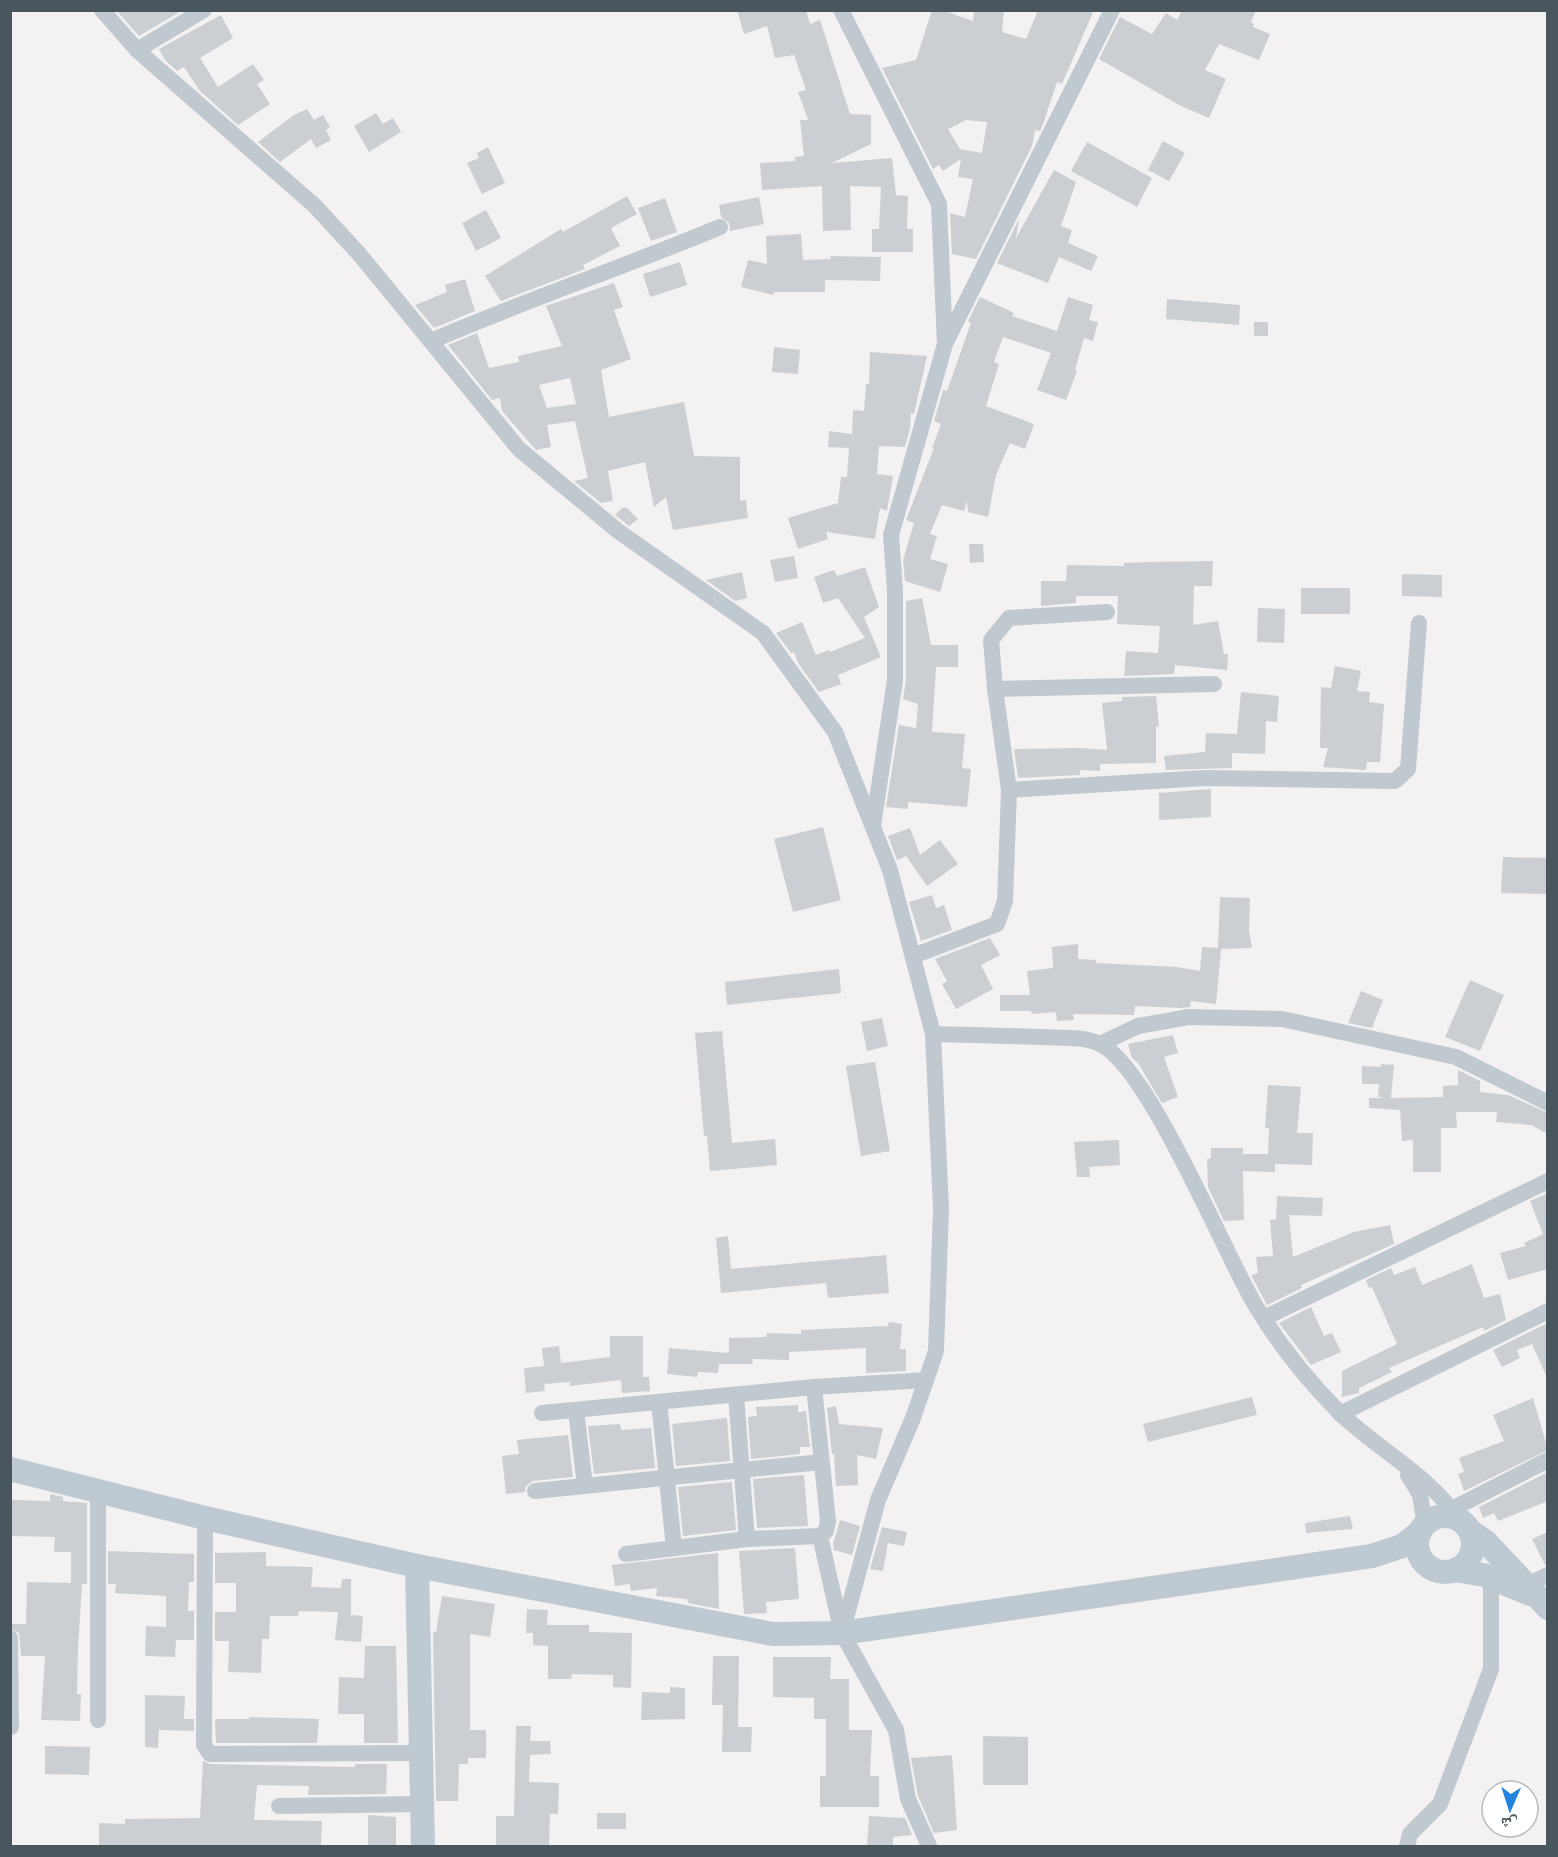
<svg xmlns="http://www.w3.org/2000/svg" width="1558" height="1857" font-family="Quicksand,'Noto Naskh Arabic',sans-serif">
<rect width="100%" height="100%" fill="#f3f1f1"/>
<!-- building -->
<g fill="#cbcfd3" fill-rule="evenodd">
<path d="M116 10H183L139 36Z"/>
<path d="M737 10H806L810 24 820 20 850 114 871 115V144L832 163 892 158 896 195 908 196 907 229H913V252H872V229H879L881 187 850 186 851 230 823 231 822 186 762 190 760 163 795 161V157L804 156 800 120H808L798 92 806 90 794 55 775 58 767 26 744 34Z"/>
<path d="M932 10H942L973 21 974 10H1004L1002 32 1026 39 1038 10H1094L1062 84 1057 82 1043 124 1040 131 1035 130 1032 146 976 259 952 254 950 213 965 217 973 179 958 177 961 159 943 171 939 165 933 169 882 68 916 60ZM966 120 987 122 982 153 960 149 948 129Z"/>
<path d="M1182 10H1256L1251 22 1254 24 1253 27 1270 34 1259 60 1219 44 1205 70 1226 79 1209 118 1181 106 1099 59 1120 17 1152 34 1166 13 1177 20Z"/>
<path d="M221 15 233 38 200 58 218 87 253 64 264 80 257 84 270 104 238 125 200 91 184 67 177 71 165 60 159 49Z"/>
<path d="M307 109 314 120 323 115 330 127 326 130 331 140 316 148 311 139 280 162 258 142 294 115Z"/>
<path d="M376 113 383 124 393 118 401 132 369 152 354 126Z"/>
<path d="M1163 141 1185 153 1169 181 1148 170Z"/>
<path d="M1087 142 1152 178 1137 207 1071 171Z"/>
<path d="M488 147 505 183 482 194 467 163 479 158 477 153Z"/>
<path d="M1054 170 1076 182 1061 226 1072 230 1068 243 1098 256 1091 271 1059 257 1048 283 997 263 1019 219 1016 238Z"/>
<path d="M627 196 637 214 611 228 620 246 583 265 585 269 501 301 485 276 561 229 563 232Z"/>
<path d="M759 197 764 224 730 231 729 223 721 217 719 205Z"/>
<path d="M665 198 677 232 651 241 638 208Z"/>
<path d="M486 210 501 238 476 251 462 223Z"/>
<path d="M801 234 803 260 831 259 830 256 881 257 880 281 825 280V292H774L773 295 741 287 748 260 767 264 766 236Z"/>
<path d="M680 262 687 285 650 297 643 274Z"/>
<path d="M465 279 475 311 434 328 415 305 447 292 445 285Z"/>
<path d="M614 283 623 307 614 310 631 359 601 370 609 417 684 402 694 456 740 457V501L746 500 748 518 673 530 666 497 654 507 645 462 608 471 613 501 601 503 574 481 588 478 575 421 547 425 551 447 536 450 502 411 500 398 492 400 448 345 477 333 489 368 519 362 518 356 562 346 546 306ZM570 378 576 404 547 408 539 385Z"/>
<path d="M980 297 1014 313 1012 316 1057 331 1068 297 1093 305 1089 320 1098 322 1093 341 1084 338 1075 370 1077 371 1066 400 1037 390 1051 353 1003 337 994 362 999 364 986 406 1034 424 1025 449 1010 443 996 475 988 517 968 512 967 501 964 511 942 505 930 534 937 536 930 559 948 564 940 592 905 581 903 560 914 523 906 520 934 448H932L941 424 934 421 943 390 947 391 971 323 968 321Z"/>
<path d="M1167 299 1240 305 1239 325 1166 319Z"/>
<rect x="1254" y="322" width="14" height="14"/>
<path d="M774 347 800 350 798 374 772 372Z"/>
<path d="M870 352 927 356 914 414 911 413 910 428 905 447 879 446 877 474 893 476 887 511 880 508 875 539 826 532 828 539 798 549 788 518 838 503 841 477H847L849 448 828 447 829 431 852 434 853 410 864 411 866 384H869Z"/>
<path d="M622 508H627L638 519 629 526 615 515Z"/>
<path d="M969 544H983L984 562 970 563Z"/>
<path d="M794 556 798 578 775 582 770 560Z"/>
<path d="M1213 561 1212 586H1194L1193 625 1218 621 1224 654H1228L1227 670 1175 665 1174 674 1124 676 1126 651 1158 653 1160 626 1117 624 1118 596H1076V603L1041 606V581H1066L1067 565 1124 566V563L1150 562Z"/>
<path d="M865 567 879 607 864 617 881 657 838 675 841 684 819 692 798 663 794 652 791 653 776 633 802 622 816 655 829 650 830 652 865 638 838 598 823 603 814 577 834 570 837 576Z"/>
<path d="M742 572 747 598 735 601 706 580Z"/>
<path d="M1402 574 1442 575V597L1402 596Z"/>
<rect x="1301" y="588" width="49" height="26"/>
<path d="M922 598 931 645H958V667H936L932 732 965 734 962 768 971 769 967 807 908 802V809L886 807 899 725 916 728 918 704 903 699 906 680V601Z"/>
<path d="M1258 608 1285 609 1284 643 1257 642Z"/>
<path d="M1335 666 1361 671 1357 691 1370 692 1369 702 1384 704 1380 762H1367L1366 770 1323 767 1328 748H1320L1321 687 1331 688Z"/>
<path d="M1241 692 1279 696 1277 722 1266 721 1265 754 1232 753V768L1166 770 1164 756 1205 752 1206 733 1237 734Z"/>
<path d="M1156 696 1159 726 1156 727V763L1100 764V771L1080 770V775L1018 778 1014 749 1080 748 1107 750 1102 703 1122 701V697Z"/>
<path d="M1211 789V817L1159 820V793Z"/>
<path d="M823 827 841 900 793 912 774 839Z"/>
<path d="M910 828 920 855 940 840 958 864 927 886 906 856 897 860 888 836Z"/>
<path d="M1503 857 1548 858V894L1501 893Z"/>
<path d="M932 895 936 908 944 905 952 930 921 941 909 902Z"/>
<path d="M1220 897 1250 898 1249 930 1252 948 1221 949 1216 1004 1191 1001 1190 1007 1180 1008 1135 1006 1134 1015 1073 1014 1074 1020 1057 1021 1056 1012 1032 1014 1031 1011H1000V995H1030L1027 971 1053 968 1052 947 1078 944V959L1096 960V963L1177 967 1200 971 1202 947 1218 948Z"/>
<path d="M990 938 1000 955 981 965 993 989 956 1009 942 984 947 981 935 959Z"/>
<path d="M839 969 841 993 727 1005 725 982Z"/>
<path d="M1470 980 1504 995 1480 1051 1445 1037Z"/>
<path d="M1361 991 1383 1000 1372 1028 1348 1023Z"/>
<path d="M882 1018 888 1046 867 1051 861 1022Z"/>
<path d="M722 1031 732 1143 775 1139 777 1165 710 1171 707 1136H704L695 1033Z"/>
<path d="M1173 1035 1178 1053 1164 1057 1178 1097 1162 1103 1138 1063 1132 1058 1128 1044Z"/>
<path d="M875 1062 890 1151 861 1156 846 1066Z"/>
<path d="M1381 1064 1394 1065 1391 1098 1443 1097V1086L1458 1085V1070L1480 1081V1092L1508 1095 1548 1113V1134L1531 1125 1496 1122 1497 1112H1456L1457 1128H1441V1172H1413V1140L1402 1141 1400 1110 1369 1108V1098H1386L1378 1097 1379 1084H1362V1066L1381 1067Z"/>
<path d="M1268 1085 1301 1087 1297 1133H1313L1312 1165 1275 1164V1172L1243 1171 1244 1220 1224 1221 1208 1187 1207 1159 1211 1158V1148H1243V1154H1268L1269 1128H1265Z"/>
<path d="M1119 1140 1120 1165 1089 1167 1090 1177H1077L1074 1142Z"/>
<path d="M1548 1193V1269L1508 1280 1500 1253 1526 1246 1524 1243 1543 1234 1530 1201Z"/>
<path d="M1277 1196 1323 1198 1322 1216 1289 1215 1293 1257 1354 1232 1390 1225 1394 1244 1301 1285 1302 1288 1267 1305 1251 1275 1258 1273 1256 1257 1273 1256 1270 1220 1276 1219Z"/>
<path d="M728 1236 731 1269 886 1255 889 1293 828 1298 826 1283 721 1293 716 1238Z"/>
<path d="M1472 1264 1484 1298 1500 1294 1506 1320 1484 1331 1483 1327 1389 1368 1392 1372 1359 1388V1393L1342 1397V1371L1397 1344 1372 1287 1369 1288 1366 1280 1391 1268 1394 1275 1415 1267 1422 1285Z"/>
<path d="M1311 1307 1324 1336 1332 1333 1341 1352 1311 1365 1279 1323Z"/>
<path d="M889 1322 902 1324 900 1349H906V1371L866 1373V1348L789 1352V1360L752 1359 753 1364H719L718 1373 698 1372 697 1377 667 1374 669 1348 729 1353V1338L766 1337 767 1333 801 1334V1330L888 1326Z"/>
<path d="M1548 1323V1380L1532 1344 1517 1350 1520 1358 1502 1367 1493 1350Z"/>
<path d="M610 1336H643V1377H649L650 1391 622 1393 621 1380 570 1386V1382L544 1384 545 1391 526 1393 524 1368 544 1366 542 1348 559 1346 561 1363 610 1357Z"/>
<path d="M1252 1397 1257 1415 1148 1442 1143 1424Z"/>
<path d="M1533 1398 1548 1450 1464 1491 1458 1474 1464 1472 1459 1458 1504 1441 1493 1415Z"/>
<path d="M798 1405V1412L806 1411 810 1447H800V1454L751 1459 748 1417 757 1416 756 1407Z"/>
<path d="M836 1406 839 1424 883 1428 876 1459 857 1455 858 1485 836 1486 834 1454H832L827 1408Z"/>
<path d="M727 1418 730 1461 676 1466 672 1424Z"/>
<path d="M620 1424 621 1430 651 1428 655 1468 594 1474 588 1426Z"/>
<path d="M568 1435 573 1477 533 1481 526 1486 525 1492 506 1494 502 1456 519 1454 517 1440Z"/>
<path d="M1548 1472V1501L1498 1521 1494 1513 1483 1518 1479 1507Z"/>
<path d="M804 1475 808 1526 757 1528 753 1479Z"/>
<path d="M732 1482 736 1530 683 1536 678 1487Z"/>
<path d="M50 1494 63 1497V1501L87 1503V1584H82L78 1649 77 1694H81L80 1721 41 1720 45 1656H21L19 1633 10 1628V1624H26L27 1582 71 1583V1552H54L55 1537 11 1536 12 1500 50 1501Z"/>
<path d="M1350 1516 1353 1529 1306 1533 1305 1523Z"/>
<path d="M840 1520 860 1526 852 1555 834 1550 833 1544Z"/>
<path d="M882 1527 907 1532 904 1546 888 1543 883 1571 870 1569Z"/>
<path d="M1548 1532V1565H1545L1532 1539Z"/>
<path d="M795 1548 799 1599 766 1602 767 1613 744 1614 739 1551Z"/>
<path d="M108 1551 194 1554V1582H189L188 1611H194V1640H176L175 1657 145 1656 146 1626 166 1627V1596L115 1593 116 1584H108Z"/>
<path d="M266 1552V1566L313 1567 311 1587 341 1588 342 1579H351V1615L363 1616 361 1642 335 1640 338 1612 299 1611 298 1616H270L269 1639H262L261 1673 228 1672 229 1641H215V1612H236V1583H215V1553Z"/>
<path d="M718 1553 719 1609 688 1603 687 1599 656 1596 657 1588 631 1591 630 1584 615 1586 612 1565Z"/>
<path d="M442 1596 495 1604 490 1637 470 1634V1730H486V1758H468V1764H459L458 1801H436L433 1632H436Z"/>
<path d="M527 1609 548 1610 547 1625H589V1632L632 1633 631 1688 613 1687V1675L572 1674 571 1679H548V1646L533 1645V1633H526Z"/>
<path d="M365 1646H396L398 1743H364V1714H338L339 1677 364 1678Z"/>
<path d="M713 1656H739L738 1727H752L751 1752H722L723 1705H712Z"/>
<path d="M773 1657H831L830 1679H849V1730H872L870 1776H879V1807H820V1776H826V1719H814V1698L773 1697Z"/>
<path d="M670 1687 685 1688V1719L641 1720 642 1692 670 1693Z"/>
<path d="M145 1695 185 1696 184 1719H194V1731L159 1730 158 1748 145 1747Z"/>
<path d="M249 1717 319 1719 317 1743H216L215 1719H249Z"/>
<path d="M516 1726H531L530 1741H550L551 1754 530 1755 529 1782 559 1783 558 1814H550L549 1846H496V1816H514Z"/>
<path d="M983 1736 1028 1737V1785H983Z"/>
<path d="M45 1746 90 1747 89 1775 45 1774Z"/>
<path d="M952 1755 957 1830 934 1833 918 1796 911 1758Z"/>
<path d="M203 1761 210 1764 355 1767V1764H387L386 1794 308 1795 309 1786 257 1785 254 1820 322 1821 321 1846H99V1823L125 1824V1819L200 1818Z"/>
<rect x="597" y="1813" width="29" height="16"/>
<path d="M368 1815 396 1817V1846H368Z"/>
<path d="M869 1816 905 1818 912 1835 893 1837V1846H867Z"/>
</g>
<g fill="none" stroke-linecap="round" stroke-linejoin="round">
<!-- street -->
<g stroke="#c0c9cf" stroke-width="16">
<path d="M102 10 137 50 315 206 360 255 519 449 618 531 763 633 835 732 890 870 933 1034 941 1209 936 1351 913 1418 878 1500 842 1633"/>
<path d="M841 10 939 204 945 344 891 535 895 591V680L873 826"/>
<path d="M137 50 204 10"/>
<path d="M431 341C526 300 624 267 720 227"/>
<path d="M946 342 1112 10"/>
<path d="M995 689 1214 684"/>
<path d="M1009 790 1204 778 1395 781 1408 769 1419 623"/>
<path d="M913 956 997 924 1005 901 1009 790 995 689 991 640 1009 618 1107 612"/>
<path d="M933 1034C969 1035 1005 1036 1042 1037 1059 1038 1084 1036 1100 1044 1148 1066 1223 1250 1254 1303 1277 1342 1308 1381 1340 1413 1372 1445 1438 1482 1457 1519"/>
<path d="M1100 1044 1138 1026 1189 1017 1282 1019 1456 1057 1548 1103"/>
<path d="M1264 1318 1548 1181"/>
<path d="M736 1395 747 1539"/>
<path d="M659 1402 674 1548"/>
<path d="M576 1410 585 1486"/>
<path d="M542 1413 814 1387 926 1380"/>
<path d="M1340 1414 1548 1311"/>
<path d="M1408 1475 1420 1495 1425 1525"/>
<path d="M535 1491 821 1462"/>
<path d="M1452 1509 1548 1460"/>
<path d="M205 1518 204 1745 210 1754 422 1753"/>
<path d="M820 1536 842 1633 896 1730 908 1799 929 1846"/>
<path d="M626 1554 747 1539 820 1536 826 1531 828 1521 814 1387"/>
<path d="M1527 1585 1548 1575"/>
<path d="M10 1638 11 1727"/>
<path d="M98 1720V1491"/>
<path d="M279 1806 423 1804"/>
<path d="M1407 1846 1410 1834 1440 1804 1491 1669V1578"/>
</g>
<!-- secondary -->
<g stroke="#bec9d1" stroke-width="24">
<path d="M10 1469 205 1518 417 1566 773 1634 842 1633 1372 1556 1402 1546 1420 1532"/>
<circle cx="1445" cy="1544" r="28"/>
<path d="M1470 1531 1486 1542 1548 1608"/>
<path d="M417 1566 423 1846"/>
<path d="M1455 1570 1484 1575 1530 1594"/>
</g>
</g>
<!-- border -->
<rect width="1558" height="1857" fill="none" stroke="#4a565e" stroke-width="24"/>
<!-- north arrow -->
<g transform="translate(1510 1809) rotate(183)"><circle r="28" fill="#ffffff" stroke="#b7bbbf" stroke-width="1.5"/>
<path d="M0-4.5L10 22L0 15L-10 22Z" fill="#2382dc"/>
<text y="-9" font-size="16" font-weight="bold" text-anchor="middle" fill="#4a565e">ش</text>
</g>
</svg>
